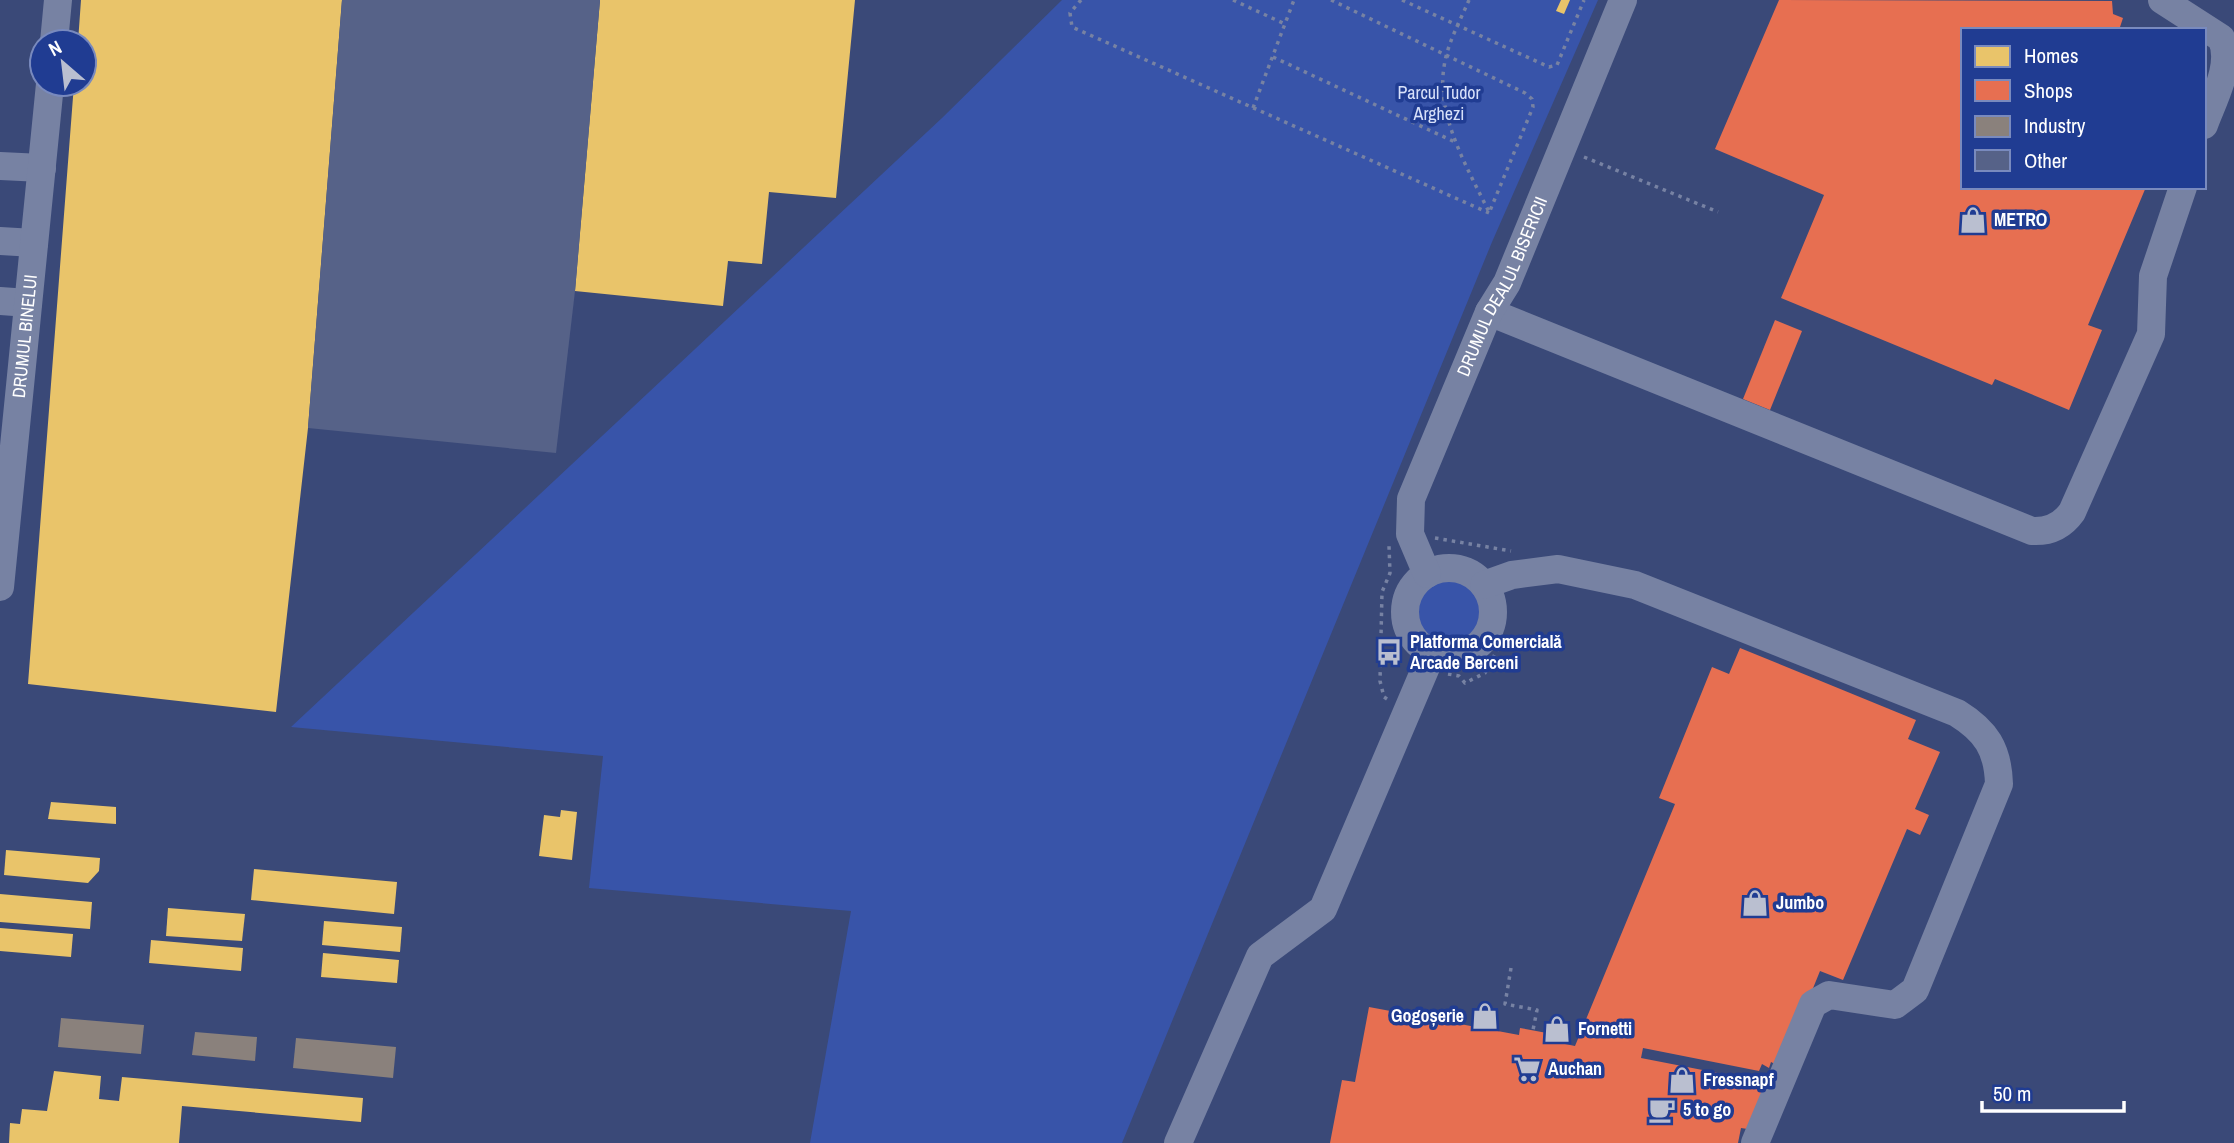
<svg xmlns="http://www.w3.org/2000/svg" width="2234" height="1143" font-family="'Archivo Narrow',sans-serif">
<rect width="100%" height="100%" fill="#3a4978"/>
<!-- green -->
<g fill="#3854a9">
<path d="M1062 0H1598L1492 242 1122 1143H810L851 911 589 888 603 756 291 727 942 118Z"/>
<circle cx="1449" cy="612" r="37"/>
</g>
<!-- homes -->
<g fill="#e9c46a">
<path d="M81 0H342L308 428 276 712 28 684 74 84H84V42H78Z"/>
<path d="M600 0H855L836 198 769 192 762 264 728 261 723 306 575 291Z"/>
<path d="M1561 0H1570L1564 14 1556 11Z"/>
<path d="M51 802 116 807V824L48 819Z"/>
<path d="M561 810 577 812 572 860 539 856 544 815 560 817Z"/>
<path d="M6 850 100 858 99 871 88 883 4 875Z"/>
<path d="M254 869 397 882 394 914 251 900Z"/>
<path d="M0 894 92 902 90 929 0 922Z"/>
<path d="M168 908 245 914 242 941 166 936Z"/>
<path d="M324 921 402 927 400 952 322 945Z"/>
<path d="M0 928 73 934 71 957 0 951Z"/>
<path d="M151 940 243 948 241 971 149 963Z"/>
<path d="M323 953 399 960 397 983 321 977Z"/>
<path d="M54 1071 101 1076 99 1099 119 1101 122 1077 363 1098 361 1122 182 1106 179 1143H9L10 1123 20 1124 22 1109 47 1111Z"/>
</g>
<!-- shops -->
<g fill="#e76f51">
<path d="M1779 0 2112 1 2113 14 2123 18 2119 30H1963V187H2146L2088 325 2102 330 2069 410 1995 379 1992 385 1781 298 1824 195 1715 149Z"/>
<path d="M1775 320 1802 331 1770 410 1743 399Z"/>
<path d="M1740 648 1916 720 1908 739 1940 752 1915 809 1929 815 1920 835 1907 829 1843 980 1820 971 1781 1067 1771 1062 1769 1068 1762 1064 1759 1071 1643 1048 1641 1058 1764 1082 1754 1130 1741 1128 1738 1143H1330L1342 1080 1355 1082 1369 1007 1519 1035 1520 1028 1547 1033 1545 1040 1575 1046 1675 804 1659 798 1712 667 1729 674Z"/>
</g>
<!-- industry -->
<g fill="#8a817c">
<path d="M61 1018 144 1025 141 1054 58 1047Z"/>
<path d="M195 1032 257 1037 255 1061 192 1055Z"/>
<path d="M296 1038 396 1047 393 1078 293 1068Z"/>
</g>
<!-- building -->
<path fill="#566288" d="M342 0H600L575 291 556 453 308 428Z"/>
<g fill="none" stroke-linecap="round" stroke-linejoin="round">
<!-- path -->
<g stroke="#7782a3" stroke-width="3.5" stroke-dasharray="3.5 5" stroke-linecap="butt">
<path d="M1081 0 1070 13 1072 27 1489 213"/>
<path d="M1233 0 1285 24"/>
<path d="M1331 0 1525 93 1532 99 1533 107 1489 213"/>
<path d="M1402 0 1549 67 1557 65 1584 0"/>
<path d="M1469 0C1460 21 1447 44 1444 67 1436 116 1468 169 1489 212"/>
<path d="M1273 57 1457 143"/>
<path d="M1253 108 1294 0"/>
<path d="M1584 157 1718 212"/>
<path d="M1435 538 1511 551"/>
<path d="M1448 674 1459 676 1465 683 1485 673 1502 641"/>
<path d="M1387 699 1384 697 1380 681 1382 592 1390 573 1389 546"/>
<path d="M1511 968 1505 1004 1537 1010 1533 1030"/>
</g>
<!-- minor -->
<g stroke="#7782a3" stroke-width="28">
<path d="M2162 0 2221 38C2234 63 2213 100 2204 125"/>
<path d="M54 42 58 0"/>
<path d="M0 166 42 168"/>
<path d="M0 241 34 243"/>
<path d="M0 301 28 303"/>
<path d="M1489 312 2032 531C2049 532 2062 526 2072 512L2151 334 2153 276 2183 187"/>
<circle cx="1449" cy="612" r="44"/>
<path id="s1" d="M1427 574 1410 534 1411 499 1489 312 1507 283 1623 0"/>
<path d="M1484 585 1512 575 1558 569 1635 585 1957 713C1986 731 1998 749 1999 784L1915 990 1895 1005 1829 995 1813 1004 1755 1143"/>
<path id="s2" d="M0 587 50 84"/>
<path d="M1178 1143 1260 956 1323 909 1432 653"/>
</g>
</g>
<!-- icons -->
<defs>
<symbol id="shop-bare" viewBox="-9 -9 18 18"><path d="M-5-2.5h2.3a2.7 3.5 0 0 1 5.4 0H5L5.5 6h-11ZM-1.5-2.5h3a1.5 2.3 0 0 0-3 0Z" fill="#babfd0" stroke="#203c92" stroke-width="2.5" paint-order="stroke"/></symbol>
<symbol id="bus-bare" viewBox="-9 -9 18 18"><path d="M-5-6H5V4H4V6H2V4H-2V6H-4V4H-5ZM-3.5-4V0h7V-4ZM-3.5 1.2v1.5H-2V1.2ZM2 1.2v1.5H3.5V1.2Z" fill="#babfd0" stroke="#203c92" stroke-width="2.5" paint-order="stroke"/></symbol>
<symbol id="supermarket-bare" viewBox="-9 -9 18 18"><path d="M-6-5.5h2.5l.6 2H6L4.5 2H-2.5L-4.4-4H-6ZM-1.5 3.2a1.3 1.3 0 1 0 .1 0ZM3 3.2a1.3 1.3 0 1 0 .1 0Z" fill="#babfd0" stroke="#203c92" stroke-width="2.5" paint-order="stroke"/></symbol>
<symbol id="cafe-bare" viewBox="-9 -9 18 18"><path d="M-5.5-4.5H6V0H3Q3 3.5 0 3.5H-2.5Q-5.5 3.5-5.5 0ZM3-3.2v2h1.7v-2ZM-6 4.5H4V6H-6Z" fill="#babfd0" stroke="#203c92" stroke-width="2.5" paint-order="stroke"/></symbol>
</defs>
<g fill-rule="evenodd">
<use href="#shop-bare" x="1954" y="201" width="38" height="38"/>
<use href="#bus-bare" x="1370" y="633" width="38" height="38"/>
<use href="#shop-bare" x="1736" y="884" width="38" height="38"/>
<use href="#shop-bare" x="1466" y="997" width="38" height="38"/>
<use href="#shop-bare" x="1538" y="1010" width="38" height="38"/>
<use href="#supermarket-bare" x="1508" y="1050" width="38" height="38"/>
<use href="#shop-bare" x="1663" y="1061" width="38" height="38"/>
<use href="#cafe-bare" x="1643" y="1091" width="38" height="38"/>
</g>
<g text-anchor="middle" stroke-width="7" stroke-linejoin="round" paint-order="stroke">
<!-- park labels -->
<g font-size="18" fill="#d8e1fa" stroke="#203c92">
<text x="1439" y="99">Parcul Tudor<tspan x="1439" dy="21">Arghezi</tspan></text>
</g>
<!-- poi labels -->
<g font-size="18" font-weight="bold" fill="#fff" stroke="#203c92" text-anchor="start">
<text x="1994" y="226">METRO</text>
<text x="1410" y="648">Platforma Comercială<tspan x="1410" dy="21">Arcade Berceni</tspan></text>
<text x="1776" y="909">Jumbo</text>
<text x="1464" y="1022" text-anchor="end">Gogoșerie</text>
<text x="1578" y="1035">Fornetti</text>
<text x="1548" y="1075">Auchan</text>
<text x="1703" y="1086">Fressnapf</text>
<text x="1683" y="1116">5 to go</text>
</g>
<!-- street labels -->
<g font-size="18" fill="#fff" stroke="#203c92">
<text dy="6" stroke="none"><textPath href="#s1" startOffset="310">DRUMUL DEALUL BISERICII</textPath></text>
<text dy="6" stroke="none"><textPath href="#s2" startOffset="252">DRUMUL BINELUI</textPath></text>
</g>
</g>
<!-- legend -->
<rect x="1961" y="28" width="245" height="161" fill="#203c92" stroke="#798abe" stroke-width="2"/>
<rect x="1975" y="46" width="35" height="21" fill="#e9c46a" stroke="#798abe" stroke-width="2"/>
<text x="2024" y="63" font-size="21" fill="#ffffff">Homes</text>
<rect x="1975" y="80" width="35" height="21" fill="#e76f51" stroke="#798abe" stroke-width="2"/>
<text x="2024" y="98" font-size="21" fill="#ffffff">Shops</text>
<rect x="1975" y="116" width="35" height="21" fill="#8a817c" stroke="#798abe" stroke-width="2"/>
<text x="2024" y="133" font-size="21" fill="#ffffff">Industry</text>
<rect x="1975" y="150" width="35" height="21" fill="#566288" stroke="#798abe" stroke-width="2"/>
<text x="2024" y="168" font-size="21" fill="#ffffff">Other</text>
<!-- north arrow -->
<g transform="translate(63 63) rotate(332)"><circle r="33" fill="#203c92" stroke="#798abe" stroke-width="2"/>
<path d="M0-5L12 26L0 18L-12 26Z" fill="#babfd0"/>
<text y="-10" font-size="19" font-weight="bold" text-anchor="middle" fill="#ffffff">N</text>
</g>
<!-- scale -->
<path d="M1982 1101v10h142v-10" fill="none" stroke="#ffffff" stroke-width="3.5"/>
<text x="1993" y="1101" font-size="21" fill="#ffffff" stroke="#203c92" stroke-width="5" paint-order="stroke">50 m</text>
</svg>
